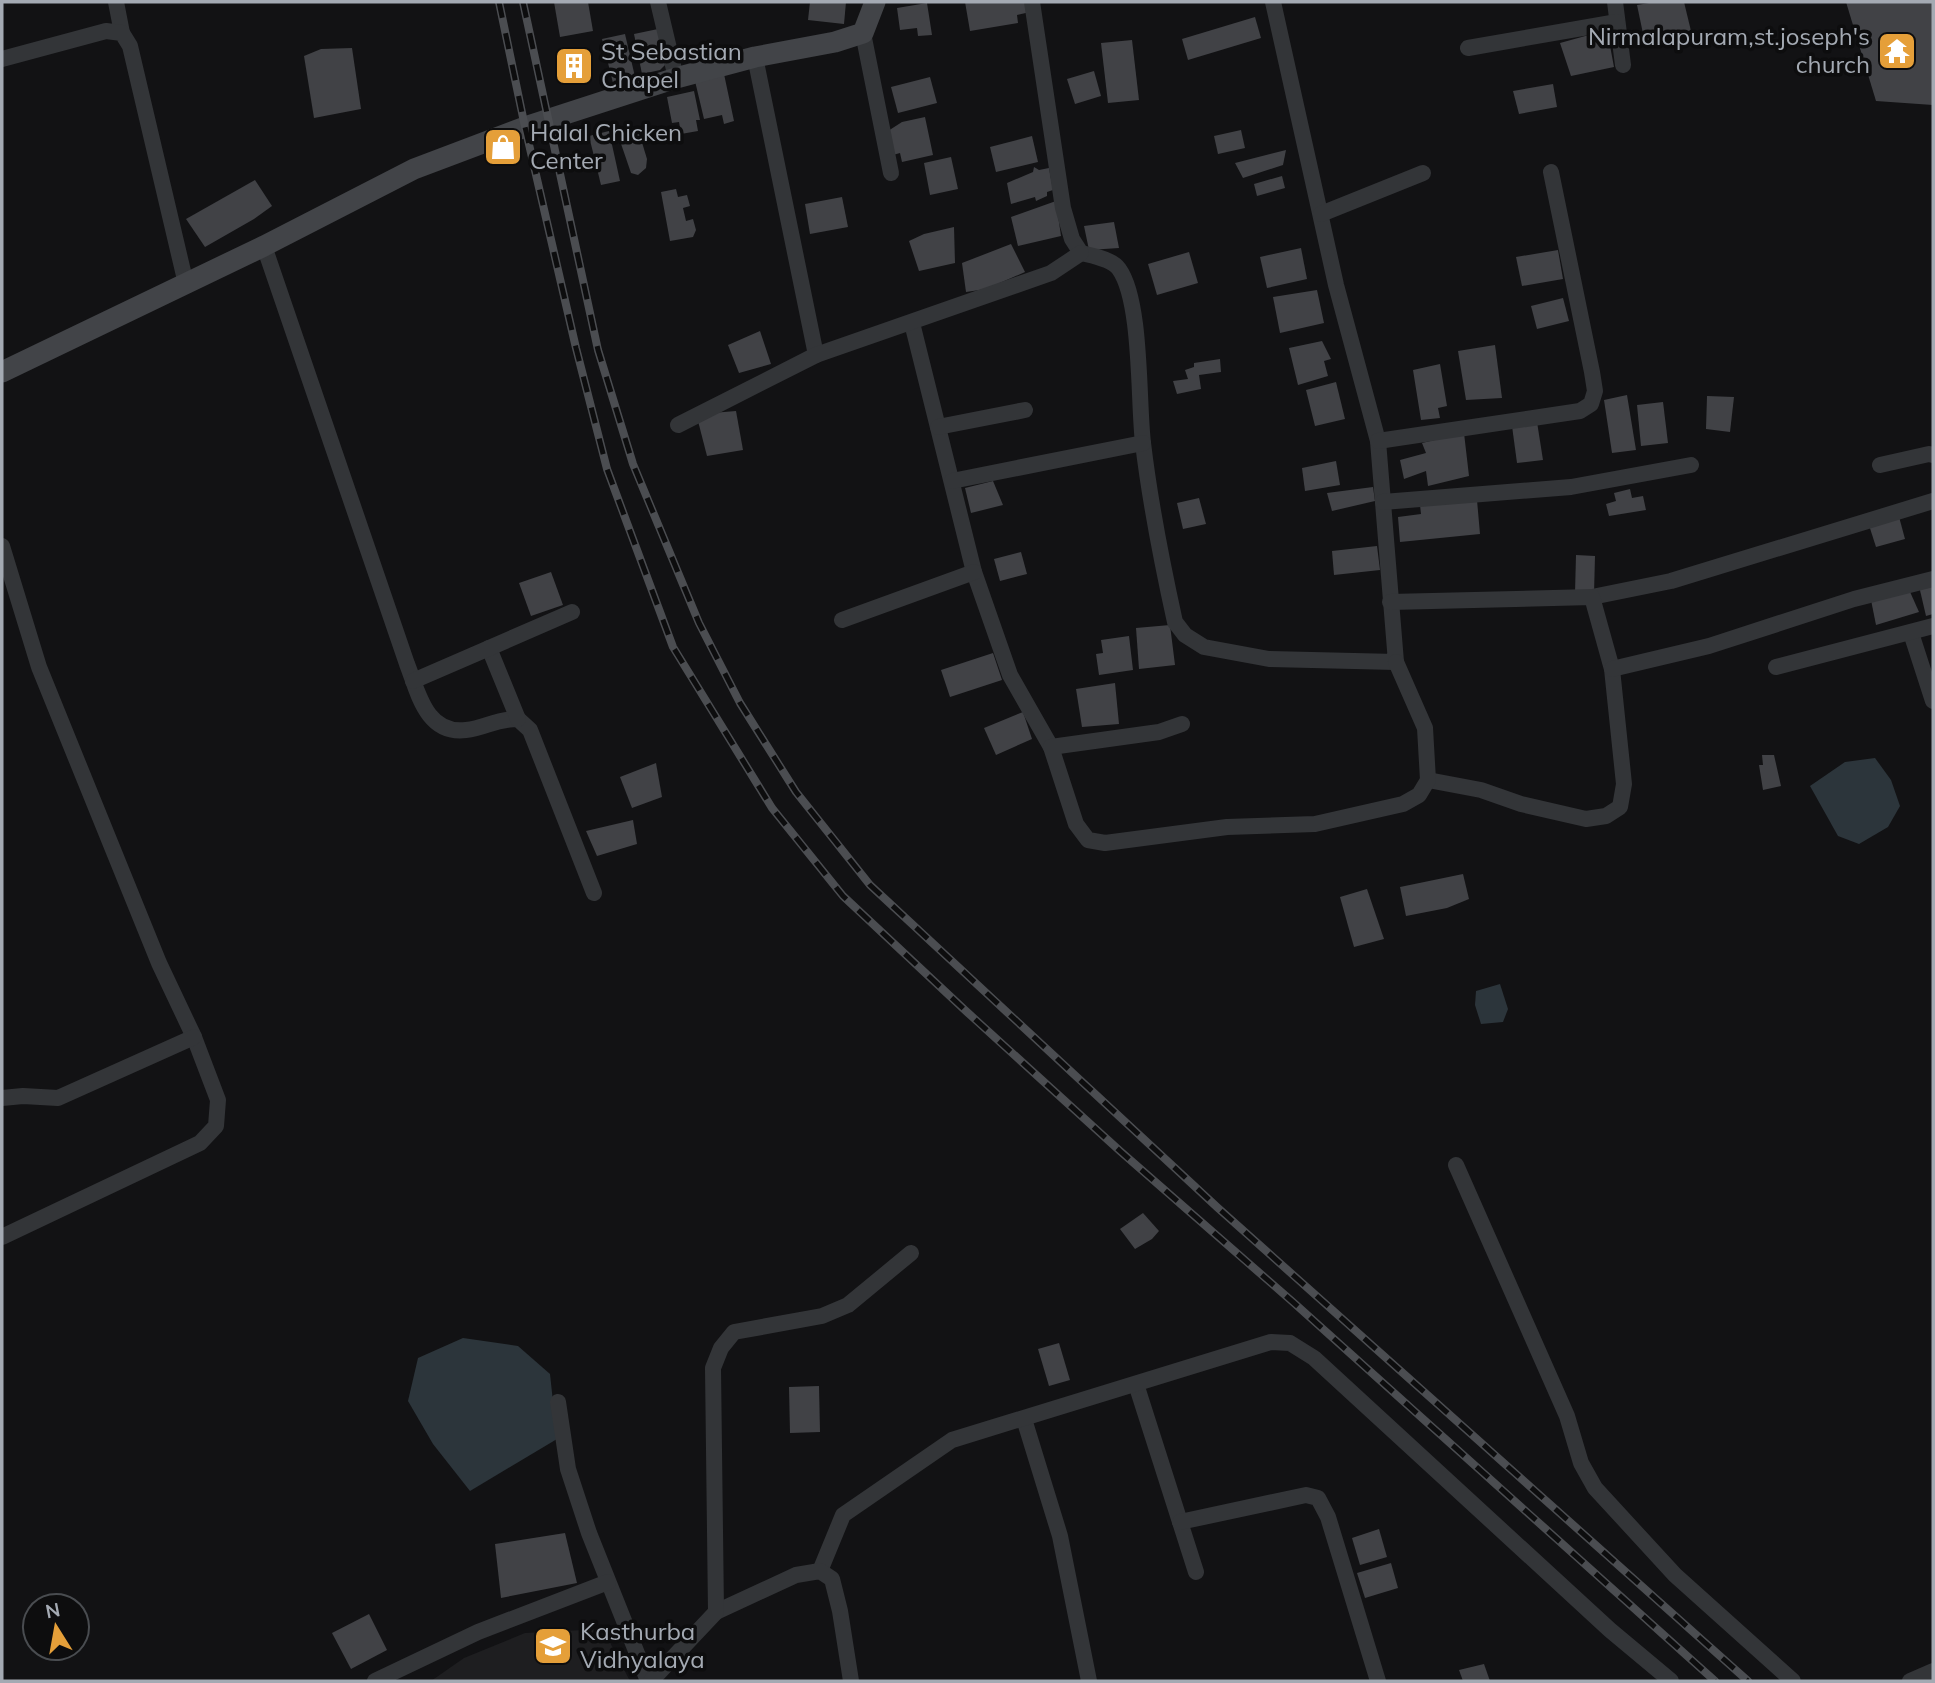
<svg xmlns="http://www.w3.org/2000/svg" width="1935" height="1683" font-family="Mulish,sans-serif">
<rect width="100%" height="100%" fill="#121214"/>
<!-- built -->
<path fill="#1e1e20" d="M603 1629 630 1681H431L464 1658 525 1633Z"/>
<!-- water -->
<g fill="#2c353b">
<path d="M1875 758 1891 780 1900 806 1888 827 1859 844 1838 836 1810 786 1845 762Z"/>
<path d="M1500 984 1508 1009 1503 1022 1481 1024 1475 1005 1476 991Z"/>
<path d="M463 1338 518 1346 550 1374 557 1439 470 1491 433 1444 408 1401 418 1358Z"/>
</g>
<!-- building -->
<g fill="#414246">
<path d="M554 2H588L593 31 560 37Z"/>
<path d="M810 2H846L844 24 808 20Z"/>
<path d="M965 2H1028L1030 12 1017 15 1018 23 970 31Z"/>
<path d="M1655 2H1684L1691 31 1645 43 1637 5Z"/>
<path d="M1846 2H1933V105L1876 101Z"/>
<path d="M927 3 932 35 918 36 917 28 900 30 897 8Z"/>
<path d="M1255 17 1261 38 1188 60 1182 39Z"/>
<path d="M658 29 665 65 660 70 642 74 634 34Z"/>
<path d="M1607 30 1614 67 1571 76 1560 43Z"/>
<path d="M625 34 636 81 614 87 602 39Z"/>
<path d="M1132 40 1139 100 1108 103 1101 43Z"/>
<path d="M352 48 361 109 314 118 304 56 321 49Z"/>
<path d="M577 58 580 73 571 76 568 60Z"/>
<path d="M1094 71 1101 96 1075 104 1067 79Z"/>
<path d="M724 74 734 121 724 124 722 115 704 119 695 81Z"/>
<path d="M930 77 937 103 898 113 891 87Z"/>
<path d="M1553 84 1557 107 1519 114 1513 91Z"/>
<path d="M694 91 700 120H696L698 131 681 134 679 122 672 123 667 97Z"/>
<path d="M925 117 933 155 902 162 900 153 893 155 888 131 902 122Z"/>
<path d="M637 126 647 159 646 168 638 175 631 173 617 132Z"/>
<path d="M1241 130 1245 148 1218 154 1214 136Z"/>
<path d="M609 131 620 181 601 185 589 136Z"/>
<path d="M1032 136 1038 162 996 172 990 147Z"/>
<path d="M1286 150 1283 165 1243 178 1235 163Z"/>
<path d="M951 157 958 189 930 195 924 163Z"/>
<path d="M1034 167 1039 170 1049 168 1053 190 1047 192V196L1036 201 1035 197 1011 204 1007 183 1033 172Z"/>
<path d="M1282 176 1285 188 1257 196 1254 184Z"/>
<path d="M255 180 272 206 254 219 205 247 186 219Z"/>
<path d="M676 189 678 197 687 195 690 206 683 208 686 221 693 219 696 230 693 237 670 241 661 192Z"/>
<path d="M842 197 848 227 810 234 805 204Z"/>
<path d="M1056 201 1061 236 1018 246 1011 217Z"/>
<path d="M1114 222 1119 248 1089 250 1084 226Z"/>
<path d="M954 227 955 263 919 271 909 241 924 234Z"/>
<path d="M1011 244 1025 272 986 289 966 292 962 263Z"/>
<path d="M1301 248 1307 279 1267 288 1260 257Z"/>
<path d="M1558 250 1563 279 1522 286 1516 257Z"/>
<path d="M1189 252 1198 283 1157 295 1148 264Z"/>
<path d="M1317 290 1324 323 1280 333 1273 297Z"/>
<path d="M1563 298 1569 321 1537 329 1531 306Z"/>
<path d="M760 331 771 364 739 373 728 345Z"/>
<path d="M1322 341 1331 359 1324 361 1328 376 1298 385 1289 348Z"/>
<path d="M1495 345 1502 398 1466 400 1458 351Z"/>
<path d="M1220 359 1221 372 1199 375 1201 389 1177 394 1173 381 1188 379 1185 370 1194 367V363Z"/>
<path d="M1440 364 1447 406 1438 408 1440 418 1421 420 1413 370Z"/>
<path d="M1336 382 1345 419 1315 426 1306 390Z"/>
<path d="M1627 395 1636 450 1612 453 1604 400Z"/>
<path d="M1707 396 1734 397 1730 432 1706 429Z"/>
<path d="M1663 402 1668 443 1641 446 1637 405Z"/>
<path d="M736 411 743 450 707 456 698 421 712 413Z"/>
<path d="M1537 422 1543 460 1517 463 1512 426Z"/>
<path d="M1464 433 1469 476 1428 486 1426 471 1404 479 1400 460 1426 453 1422 443Z"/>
<path d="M1336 461 1340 485 1305 491 1302 468Z"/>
<path d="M993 481 1003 505 971 513 965 488Z"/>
<path d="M1373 487 1375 501 1332 511 1327 493Z"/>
<path d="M1630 489 1632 498 1643 496 1646 510 1609 516 1606 504 1616 501 1614 493Z"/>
<path d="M1199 498 1206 524 1183 529 1177 503Z"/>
<path d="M1477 500 1480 534 1400 542 1398 517 1421 514 1420 505Z"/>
<path d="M1898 513 1905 539 1876 547 1868 522Z"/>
<path d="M1377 546 1380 570 1334 575 1332 551Z"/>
<path d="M1021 552 1027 574 1000 581 994 559Z"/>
<path d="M1576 555 1595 556 1594 594 1575 593Z"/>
<path d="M551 572 563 605 531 616 519 583Z"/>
<path d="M1933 583V614L1926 616 1919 586Z"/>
<path d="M1907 585 1919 612 1876 625 1871 600Z"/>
<path d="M1170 625 1175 665 1139 669 1136 628Z"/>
<path d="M1129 636 1133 670 1099 675 1096 654 1103 653 1101 640Z"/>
<path d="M993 653 1002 680 950 697 941 670Z"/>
<path d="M1115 683 1119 724 1082 727 1076 689Z"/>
<path d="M1023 712 1032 739 996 755 984 728Z"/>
<path d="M1762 755H1774L1781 786 1763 790 1759 765H1763Z"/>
<path d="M656 763 662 797 632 808 620 777Z"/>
<path d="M633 820 637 844 597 856 586 831Z"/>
<path d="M1463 874 1469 899 1447 908 1406 916 1400 887Z"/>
<path d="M1367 889 1384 939 1354 947 1340 897Z"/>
<path d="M1143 1213 1159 1231 1152 1239 1135 1249 1120 1229Z"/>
<path d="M1059 1343 1070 1380 1049 1386 1038 1349Z"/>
<path d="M819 1386 820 1432 790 1433 789 1387Z"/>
<path d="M1379 1529 1387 1557 1360 1565 1352 1538Z"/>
<path d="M565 1533 577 1583 501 1598 495 1544Z"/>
<path d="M1391 1563 1398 1588 1365 1598 1357 1573Z"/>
<path d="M369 1614 387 1650 351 1669 332 1633Z"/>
<path d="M1484 1664 1490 1681H1463L1459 1670Z"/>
</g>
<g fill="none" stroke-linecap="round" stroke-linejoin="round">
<!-- street -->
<g stroke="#333538" stroke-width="16">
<path d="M116 2 122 33"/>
<path d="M658 2 676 78"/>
<path d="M1032 2 1063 208 1072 239 1081 253C1093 256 1112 259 1119 269 1142 301 1138 401 1143 443 1150 502 1162 563 1175 622L1185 635 1204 647 1269 659 1396 662 1378 441 1336 285 1273 2"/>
<path d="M1615 2 1623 65"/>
<path d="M863 33 891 173"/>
<path d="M1468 48 1617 22"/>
<path d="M755 57 816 355"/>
<path d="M2 59 106 31 122 33 130 46 186 284"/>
<path d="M1321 214 1423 173"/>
<path d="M264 246 407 664C418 692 426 735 466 730 486 728 494 719 518 719L530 730 594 893"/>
<path d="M912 323 974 572 1010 675 1051 747"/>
<path d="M678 425 816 355 1051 273 1081 253"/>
<path d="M938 427 1025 410"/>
<path d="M1378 441 1580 411 1591 404 1595 391 1592 372 1551 172"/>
<path d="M1880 465 1929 454 1933 455"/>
<path d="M952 481 1143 443"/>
<path d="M1383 502 1571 487 1691 465"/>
<path d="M2 546 39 667 159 963 194 1037 218 1100 216 1126 200 1143 2 1237"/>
<path d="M1592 597 1671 581 1933 501"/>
<path d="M1390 602 1592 597 1612 669 1624 784 1620 807 1606 816 1586 819 1521 804 1481 790 1428 780"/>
<path d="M842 620 974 572"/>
<path d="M1911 633 1933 701"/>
<path d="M489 648 518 719"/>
<path d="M1776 667 1933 626"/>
<path d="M1612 669 1709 646 1854 599 1933 579"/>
<path d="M413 681 572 612"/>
<path d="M1182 724 1159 732 1051 747 1076 824 1088 840 1105 843 1227 827 1315 824 1403 804 1419 795 1428 780 1425 728 1396 662"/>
<path d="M2 1098 23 1096 58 1098 194 1037"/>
<path d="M1456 1165 1567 1416 1581 1463 1595 1488 1675 1575 1793 1681"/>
<path d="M1136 1384 1196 1572"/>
<path d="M558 1402 568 1469 589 1533 648 1681"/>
<path d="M1024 1419 1060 1536 1089 1681"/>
<path d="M1180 1522 1306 1495 1318 1498 1328 1517 1378 1681"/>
<path d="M820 1571 843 1515 952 1440 1271 1342 1290 1343 1314 1358 1610 1630 1671 1681"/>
<path d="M716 1612 796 1575 820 1571 832 1579 840 1611 851 1681"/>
<path d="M375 1681 478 1632 608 1582"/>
<path d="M651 1681 716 1612 713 1368 721 1348 734 1332 822 1316 848 1305 911 1253"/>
<path d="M1910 1681 1933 1671"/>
</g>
<!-- secondary -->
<path stroke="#424448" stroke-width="21" d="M2 372 264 246 414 169 525 127 676 78 755 57 835 42 863 33 875 2"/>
<defs>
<g id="rail">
<path d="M499 2 525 127 576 348 607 469 673 647 772 808 843 896 967 1012 1120 1151 1294 1303 1715 1681"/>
<path d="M523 2 598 350 633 464 699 623 740 703 796 792 870 885 1218 1208 1748 1681"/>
</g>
</defs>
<!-- rail casing -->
<use href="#rail" stroke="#4b4d51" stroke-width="8"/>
<!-- rail -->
<use href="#rail" stroke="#0d0d0e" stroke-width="5" stroke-dasharray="16" stroke-linecap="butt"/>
</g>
<!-- icons -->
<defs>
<symbol id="temple-square" viewBox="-11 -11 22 22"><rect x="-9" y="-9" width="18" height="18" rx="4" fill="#e59f39" stroke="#0d0d0e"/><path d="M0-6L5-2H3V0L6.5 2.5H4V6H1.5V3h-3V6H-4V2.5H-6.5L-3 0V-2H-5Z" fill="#fff"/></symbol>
<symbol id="building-square" viewBox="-11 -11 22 22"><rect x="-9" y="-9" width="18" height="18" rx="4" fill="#e59f39" stroke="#0d0d0e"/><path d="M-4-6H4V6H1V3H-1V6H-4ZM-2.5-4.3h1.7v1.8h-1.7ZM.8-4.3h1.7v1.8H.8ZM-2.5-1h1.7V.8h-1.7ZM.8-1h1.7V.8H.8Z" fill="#fff"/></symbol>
<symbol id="shop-square" viewBox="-11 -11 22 22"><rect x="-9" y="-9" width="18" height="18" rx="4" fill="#e59f39" stroke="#0d0d0e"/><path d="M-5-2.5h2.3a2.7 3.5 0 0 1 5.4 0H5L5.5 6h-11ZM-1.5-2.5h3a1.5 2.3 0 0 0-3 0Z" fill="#fff"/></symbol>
<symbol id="school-square" viewBox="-11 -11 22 22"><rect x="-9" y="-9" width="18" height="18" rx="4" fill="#e59f39" stroke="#0d0d0e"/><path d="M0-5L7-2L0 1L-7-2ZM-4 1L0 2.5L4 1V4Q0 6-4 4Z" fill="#fff"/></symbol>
</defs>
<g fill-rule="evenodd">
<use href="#temple-square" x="1875" y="29" width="44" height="44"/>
<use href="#building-square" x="552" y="44" width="44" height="44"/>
<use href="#shop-square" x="481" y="125" width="44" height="44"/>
<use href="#school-square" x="531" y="1624" width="44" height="44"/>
</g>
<g text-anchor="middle" stroke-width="7" stroke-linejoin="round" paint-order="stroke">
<!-- poi labels -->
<g font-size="24" fill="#a4aab3" stroke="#0d0d0e" text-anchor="start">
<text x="1870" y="45" text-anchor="end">Nirmalapuram,st.joseph's<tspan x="1870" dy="28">church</tspan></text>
<text x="601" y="60">St Sebastian<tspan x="601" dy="28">Chapel</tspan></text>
<text x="530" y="141">Halal Chicken<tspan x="530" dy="28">Center</tspan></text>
<text x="580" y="1640">Kasthurba<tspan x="580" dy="28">Vidhyalaya</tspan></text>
</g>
</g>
<!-- border -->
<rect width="1935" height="1683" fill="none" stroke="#a4aab3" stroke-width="7"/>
<!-- north arrow -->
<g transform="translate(56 1627) rotate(349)"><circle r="33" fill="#0d0d0e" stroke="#494c50" stroke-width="2"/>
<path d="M0-5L12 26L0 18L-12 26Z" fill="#e59f39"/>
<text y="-10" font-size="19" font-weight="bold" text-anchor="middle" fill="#a4aab3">N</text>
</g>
</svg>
